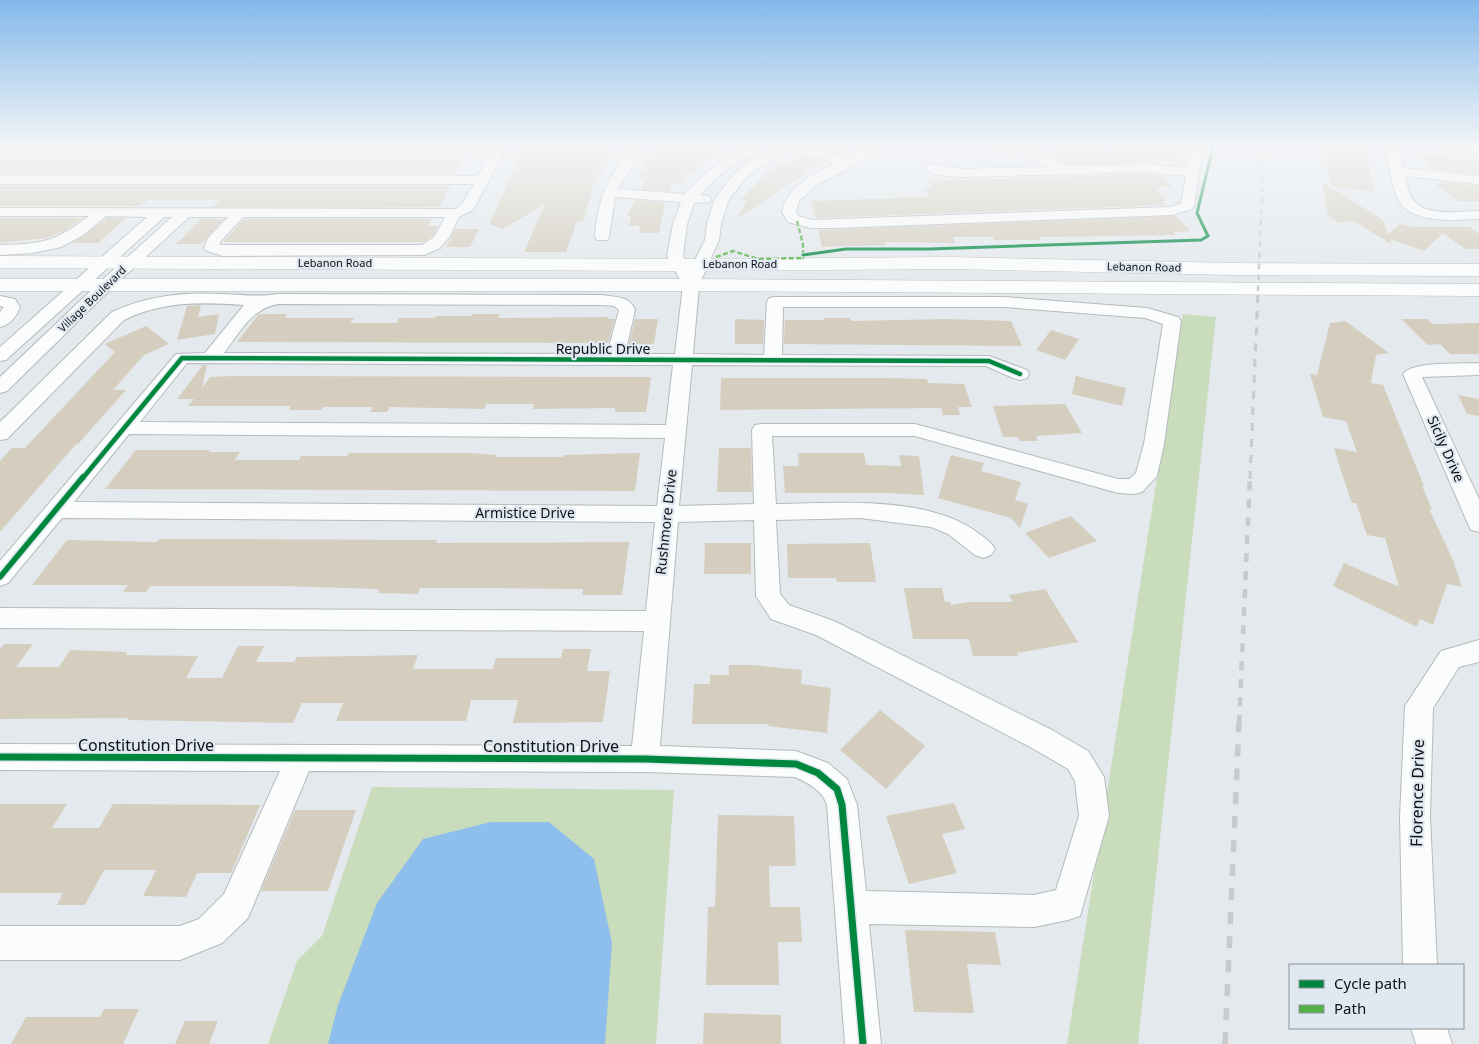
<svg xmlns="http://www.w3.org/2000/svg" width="1479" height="1044" font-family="'Noto Sans',sans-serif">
<rect width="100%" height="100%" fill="#e4e9ed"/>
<!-- green -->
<g fill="#c9dcbc">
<path d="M1183 314 1216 317 1138 1044H1067Z"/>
<path d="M372 787 674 790 656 1044H268L297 961 322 936Z"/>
</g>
<!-- water -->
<path fill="#8ebeec" d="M491 822H549L594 859 612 943 605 1044H328L338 1005 377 903 423 839Z"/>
<!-- building -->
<g fill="#d5cebf">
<path d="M525 147H612L603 159H610L590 190 593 188 583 221H577L566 252H524L545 204 503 229 489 224Z"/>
<path d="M658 147H722L692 174 688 173 683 184 672 183 669 191 641 189 646 179 636 178Z"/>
<path d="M822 147H854L840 155Z"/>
<path d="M1059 147H1072L1117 154 1118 147H1180L1179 163 1147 159 1151 163 1067 164 1056 156Z"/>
<path d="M1326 147H1354L1366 150 1374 192 1331 186 1325 162H1329Z"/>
<path d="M805 154 826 162 805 173 738 218 747 201 741 200 769 170Z"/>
<path d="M1418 154 1450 156 1452 159H1479V174L1433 169Z"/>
<path d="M0 159H465L456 174H0Z"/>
<path d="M1146 174 1162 176 1173 187H1155L1166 201H1162L1166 205 816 218 811 201 929 197 925 188H932L929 181Z"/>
<path d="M1322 182 1383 220 1388 234 1400 224 1414 227H1470L1479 234V249H1465L1443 233 1424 251 1390 239 1391 244 1354 221 1339 223 1328 215Z"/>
<path d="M1445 182 1479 186V201H1458L1435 184H1447Z"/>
<path d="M0 186H451L439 207H213L220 200H148L140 206H0Z"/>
<path d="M635 200 665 203 659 233H639L640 226H629L631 216H627Z"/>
<path d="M1176 216 1190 231 1173 232 1176 235 1039 237 1040 240H994L993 237H953L955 243 884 242 886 245 822 247 818 230Z"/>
<path d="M0 218H83L66 230 47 238 0 243Z"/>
<path d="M107 218H126L98 243H73Z"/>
<path d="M201 219H224L201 244H176Z"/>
<path d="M244 219H432L428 226H438L433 236 424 242H223Z"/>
<path d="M455 229H479L470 247H446Z"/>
<path d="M201 305 198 317 219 314 215 334 177 340 187 306Z"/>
<path d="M259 314H287L285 318H354L350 323H397L399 318H435L436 316H471L472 314H500L498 318 608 317V319H615L608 343 237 342Z"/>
<path d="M824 318H850L851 321 946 319 1011 321 1022 346 784 344 785 320H824Z"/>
<path d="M635 319H658L654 344H629Z"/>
<path d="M735 319 764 320 763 344H735Z"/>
<path d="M1401 319H1427L1433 324 1479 323V354H1450L1440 344 1428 345Z"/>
<path d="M1345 321 1389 353 1376 355 1371 383 1383 385 1424 486H1422L1432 509H1429L1453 560 1462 587 1447 584 1433 625 1420 619 1417 627 1333 586 1344 563 1399 587 1385 538 1367 535 1356 503H1352L1341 471 1334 448 1357 452 1346 421 1323 417 1310 374 1317 375 1330 323Z"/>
<path d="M146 326 169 344 144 355 113 390H126L78 444H76L0 532V461L12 448H25L115 352 105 344Z"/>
<path d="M1051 330 1079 339 1065 360 1036 350Z"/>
<path d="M203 365H207L202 388 210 377 233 376 651 377 646 412H615V408L533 409 534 404H486L485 409 390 407 387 412H370L373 407H323L321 410H289L291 406H188L194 399H177Z"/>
<path d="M1076 376 1126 388 1122 406 1072 394Z"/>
<path d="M721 378H883L927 379 928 383 964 384 972 407H958L960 415H943L941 408 720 410Z"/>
<path d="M1458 395 1479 399V416L1467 414Z"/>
<path d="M1065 404 1082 433 1036 436 1038 441H1019L1018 437H1003L993 406Z"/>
<path d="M719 448H751L752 492H717Z"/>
<path d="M136 450H210L209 452H240L235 460H299L301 456H347L349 453H468L496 455V457H563L564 455 640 453 635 491 105 489Z"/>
<path d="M798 453H864L866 465 901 466 899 455 919 456 924 495 888 493H785L783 466H799Z"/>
<path d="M951 455 984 463 981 471 1021 482 1015 500 1028 504 1020 528 1011 518 938 498Z"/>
<path d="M1071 516 1097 541 1049 558 1025 533Z"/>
<path d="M159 539 437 540 436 543 629 542 622 595H582L583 589 481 588H420L418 594 378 593 379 589 279 586H150L146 592H123L128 585H32L67 540 157 542Z"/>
<path d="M705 543H751V574H704Z"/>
<path d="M870 543 876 582H837L836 578H788L787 544Z"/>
<path d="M904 588H942L945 602H950L951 605 969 602H1013L1009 595 1045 589 1078 642 1017 653 1018 656H973L969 639H913Z"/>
<path d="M4 644H33L16 667H59L70 650 127 652 126 655 198 656 186 678H222L238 646H264L256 662H294L297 657 418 655 413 669H493L496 658H561L563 649H591L587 671H610L603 722 513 723 518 700H471L466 721H336L343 703H302L293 723 128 720 129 718 0 719V649Z"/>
<path d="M729 665H753L802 670 801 684 831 688 827 733 768 726 769 724H692L694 684H710V675H729Z"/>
<path d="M880 710 925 746 886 789 840 750Z"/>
<path d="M954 803 965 829 942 834 957 873 909 884 886 816Z"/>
<path d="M0 804H67L52 828H99L113 804 260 805 231 873H197L186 897 143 896 156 870H104L85 905H57L63 893H0Z"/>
<path d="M295 810H356L328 891H261Z"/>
<path d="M718 815 794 816 796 866H769L770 907H800L802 942H778L779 985H706L708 907H715Z"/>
<path d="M905 930 995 932 1001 965 967 964 974 1013 914 1012Z"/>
<path d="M104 1009H139L123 1044H11L26 1017H100Z"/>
<path d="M704 1013 781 1015V1044H703Z"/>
<path d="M185 1021H218L209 1044H175Z"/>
</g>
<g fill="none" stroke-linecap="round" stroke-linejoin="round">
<defs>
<g id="minor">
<path d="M0 147H507L473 210 459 217 450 236 440 248 424 255 223 256 207 251 204 248 208 238 228 217H189L113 287 7 391 0 393V377L101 281 172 217H164L6 360 0 361V347L147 217 106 216 82 236 61 247 33 253 0 255V245C41 244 56 242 89 216H0V208L456 209 462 204 474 184H0V176H478L491 154 0 153ZM243 217H445L434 237 422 245H220V242Z"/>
<path d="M749 147H765L733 165 717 177 700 195 709 196 711 199 709 202 694 203 687 224 683 256 690 270 705 240 707 224 715 198 737 171 752 159 778 147H795L762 165 747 177 729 199 721 224 719 240 699 285 693 354 764 355 767 302 769 298 775 297H1004L1147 308 1178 317 1181 321 1164 444 1157 476 1142 492 1134 494 1118 493 915 436H772L776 504C836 503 928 495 978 533 985 538 991 542 995 549L991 555 983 558 975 555 948 534 931 527 860 518 776 520 780 594 789 605 834 621 1052 730 1088 751 1104 777 1109 816 1080 916 1068 920 1034 927 869 924 881 1044H845L827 805C823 791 808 783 795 777L645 772 309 771 248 918 222 943 180 960H0V926H180L199 919 224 894 280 771 0 770V744L632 746 644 631 0 628V608L646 611 655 522 62 518 8 583 0 586V561L176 354 205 353 244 305C202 302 162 301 124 320L7 439 0 440V422L112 312C148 295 185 292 224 294 243 295 260 297 278 294L602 295C614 297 631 296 635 310L625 354H675L683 285 667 256 673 224 681 202 615 197 609 237 607 240H597L595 237C597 208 604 183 623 160 627 155 632 150 638 148L644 152 628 172 618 189 685 194C707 171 720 161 749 147ZM278 304 602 305 614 306 619 310 607 354 224 353C240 332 251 309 278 304ZM783 307H1004L1145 318 1163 324 1144 444 1136 473 1129 479H1118L915 424H762L755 425 752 430 754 504 679 506 692 365 986 366 1013 378 1020 380 1027 378 1029 374 1027 370 989 356 782 355ZM187 363 615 365H673L666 425 140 422ZM129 434 665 438 657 506 74 502ZM754 520 756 596 771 619 816 635 1032 748 1068 769 1075 781 1079 816 1056 890 1034 895 866 891 857 805 847 779 828 763 796 751 660 746 678 522Z"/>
<path d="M797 147H815L845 159 866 147H882L852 167 817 184 799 201 796 212 798 216 812 220 1171 207 1181 203 1186 176 1146 172 961 177C950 176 933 177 924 168L931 164 961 169 1051 167 1030 156 997 150 995 147H1023L1039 151 1054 157 1066 166 1146 164 1187 168 1191 147H1203L1194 206 1192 209 1172 215 836 228H811L788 222 782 212C789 184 811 176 835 164L799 150Z"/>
<path d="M1386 147H1398L1403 168 1479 176V184L1405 176C1407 183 1408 192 1412 198 1424 218 1460 211 1479 211V219C1456 220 1407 225 1397 197 1391 182 1389 163 1386 147Z"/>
<path d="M1437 147H1479V153L1443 151Z"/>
<path d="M0 296 15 299 20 307C17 316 10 325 0 327V312L4 307 0 306Z"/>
<path d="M1479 363V375L1422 377 1479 499V532L1471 530 1468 524 1403 374C1412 361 1463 364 1479 363Z"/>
<path d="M1479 640V662L1459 667 1433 708 1430 817 1437 965H1403L1400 817 1405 706 1441 651Z"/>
<path d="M1411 1028H1447L1452 1044H1416Z"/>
</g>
<g id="major">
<path d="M0 256 680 259 950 257 1234 263 1479 264V276L1234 275 950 269 680 271 0 268Z"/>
<path d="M0 279H691L1479 284V296L691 291H0Z"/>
</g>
</defs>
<!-- minor casing -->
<use href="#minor" stroke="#b6babd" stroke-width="2"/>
<!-- major casing -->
<use href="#major" stroke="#b6babd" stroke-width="1"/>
<!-- minor -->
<use href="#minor" fill="#fbfcfc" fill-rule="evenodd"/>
<!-- major -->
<use href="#major" fill="#fbfcfc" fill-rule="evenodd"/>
<!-- rail-far3 -->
<path stroke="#c9cacc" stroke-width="2.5" stroke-dasharray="5.5 5.5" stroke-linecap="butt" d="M1258 291 1264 147"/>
<!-- rail-far2 -->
<path stroke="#c9cacc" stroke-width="3" stroke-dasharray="8 8" stroke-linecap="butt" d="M1250 479 1258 290"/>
<!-- rail-far1 -->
<path stroke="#c9cacc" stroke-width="4.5" stroke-dasharray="9 9" stroke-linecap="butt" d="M1239 724 1250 477"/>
<!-- rail -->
<path stroke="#c9cacc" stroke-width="5.5" stroke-dasharray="12 12" stroke-linecap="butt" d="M1225 1044 1239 723"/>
<!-- quiet -->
<g stroke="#54b144" stroke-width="2.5" stroke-dasharray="5 2.5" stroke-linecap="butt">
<path d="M797 221 803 244V259"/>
<path d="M716 257 733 251 758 259 803 258"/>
</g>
<defs>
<path id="cycleway-far3" d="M803 255 846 249H929L1201 240 1208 236 1197 213 1213 147"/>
<path id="cycleway-far2" d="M82 479 182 358 989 361 1020 374"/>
<path id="cycleway-far1" d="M0 577 83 477"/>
<path id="cycleway" d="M0 757 645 759 796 764 818 773 837 789 842 805 863 1044"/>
</defs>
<!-- cycleway-far3 casing -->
<use href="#cycleway-far3" stroke="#e0e9f1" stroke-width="5"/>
<!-- cycleway-far2 casing -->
<use href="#cycleway-far2" stroke="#e0e9f1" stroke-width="7"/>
<!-- cycleway-far1 casing -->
<use href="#cycleway-far1" stroke="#e0e9f1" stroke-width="9"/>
<!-- cycleway casing -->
<use href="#cycleway" stroke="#e0e9f1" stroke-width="10"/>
<!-- cycleway-far3 -->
<use href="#cycleway-far3" stroke="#00873e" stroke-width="3"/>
<!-- cycleway-far2 -->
<use href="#cycleway-far2" stroke="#00873e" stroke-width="4.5"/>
<!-- cycleway-far1 -->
<use href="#cycleway-far1" stroke="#00873e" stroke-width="5.5"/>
<!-- cycleway -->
<use href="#cycleway" stroke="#00873e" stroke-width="7"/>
</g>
<!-- sky -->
<linearGradient id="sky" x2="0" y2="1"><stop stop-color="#84b8ea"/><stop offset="0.5" stop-color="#f3f5f7"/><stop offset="1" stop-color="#f3f5f7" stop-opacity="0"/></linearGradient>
<rect width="1479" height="293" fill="url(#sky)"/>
<g text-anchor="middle" stroke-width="4.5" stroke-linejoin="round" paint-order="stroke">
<!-- far-street labels -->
<g font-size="11" fill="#0e1114" stroke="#e0e9f1">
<text x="335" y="267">Lebanon Road</text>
<text x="740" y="268">Lebanon Road</text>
<text transform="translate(1144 267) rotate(1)" y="4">Lebanon Road</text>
<text transform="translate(92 299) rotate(-44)" y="4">Village Boulevard</text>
</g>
<!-- street labels -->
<g font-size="14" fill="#0e1114" stroke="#e0e9f1">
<text x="603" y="354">Republic Drive</text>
<text transform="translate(1446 449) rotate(66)" y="5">Sicily Drive</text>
<text x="525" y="518">Armistice Drive</text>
<text transform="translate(666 522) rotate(-84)" y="5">Rushmore Drive</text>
</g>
<!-- near-street labels -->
<g font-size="16" fill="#0e1114" stroke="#e0e9f1">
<text x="146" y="751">Constitution Drive</text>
<text x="551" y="752">Constitution Drive</text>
<text transform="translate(1417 793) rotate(-89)" y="6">Florence Drive</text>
</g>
</g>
<!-- legend -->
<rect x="1289" y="964" width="175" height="65" fill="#e0e9f1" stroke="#8c9399"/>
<rect x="1299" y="980" width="25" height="8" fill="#00873e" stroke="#8c9399"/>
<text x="1334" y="989" font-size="15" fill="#0e1114">Cycle path</text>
<rect x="1299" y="1005" width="25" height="8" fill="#54b144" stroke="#8c9399"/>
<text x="1334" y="1014" font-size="15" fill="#0e1114">Path</text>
</svg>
